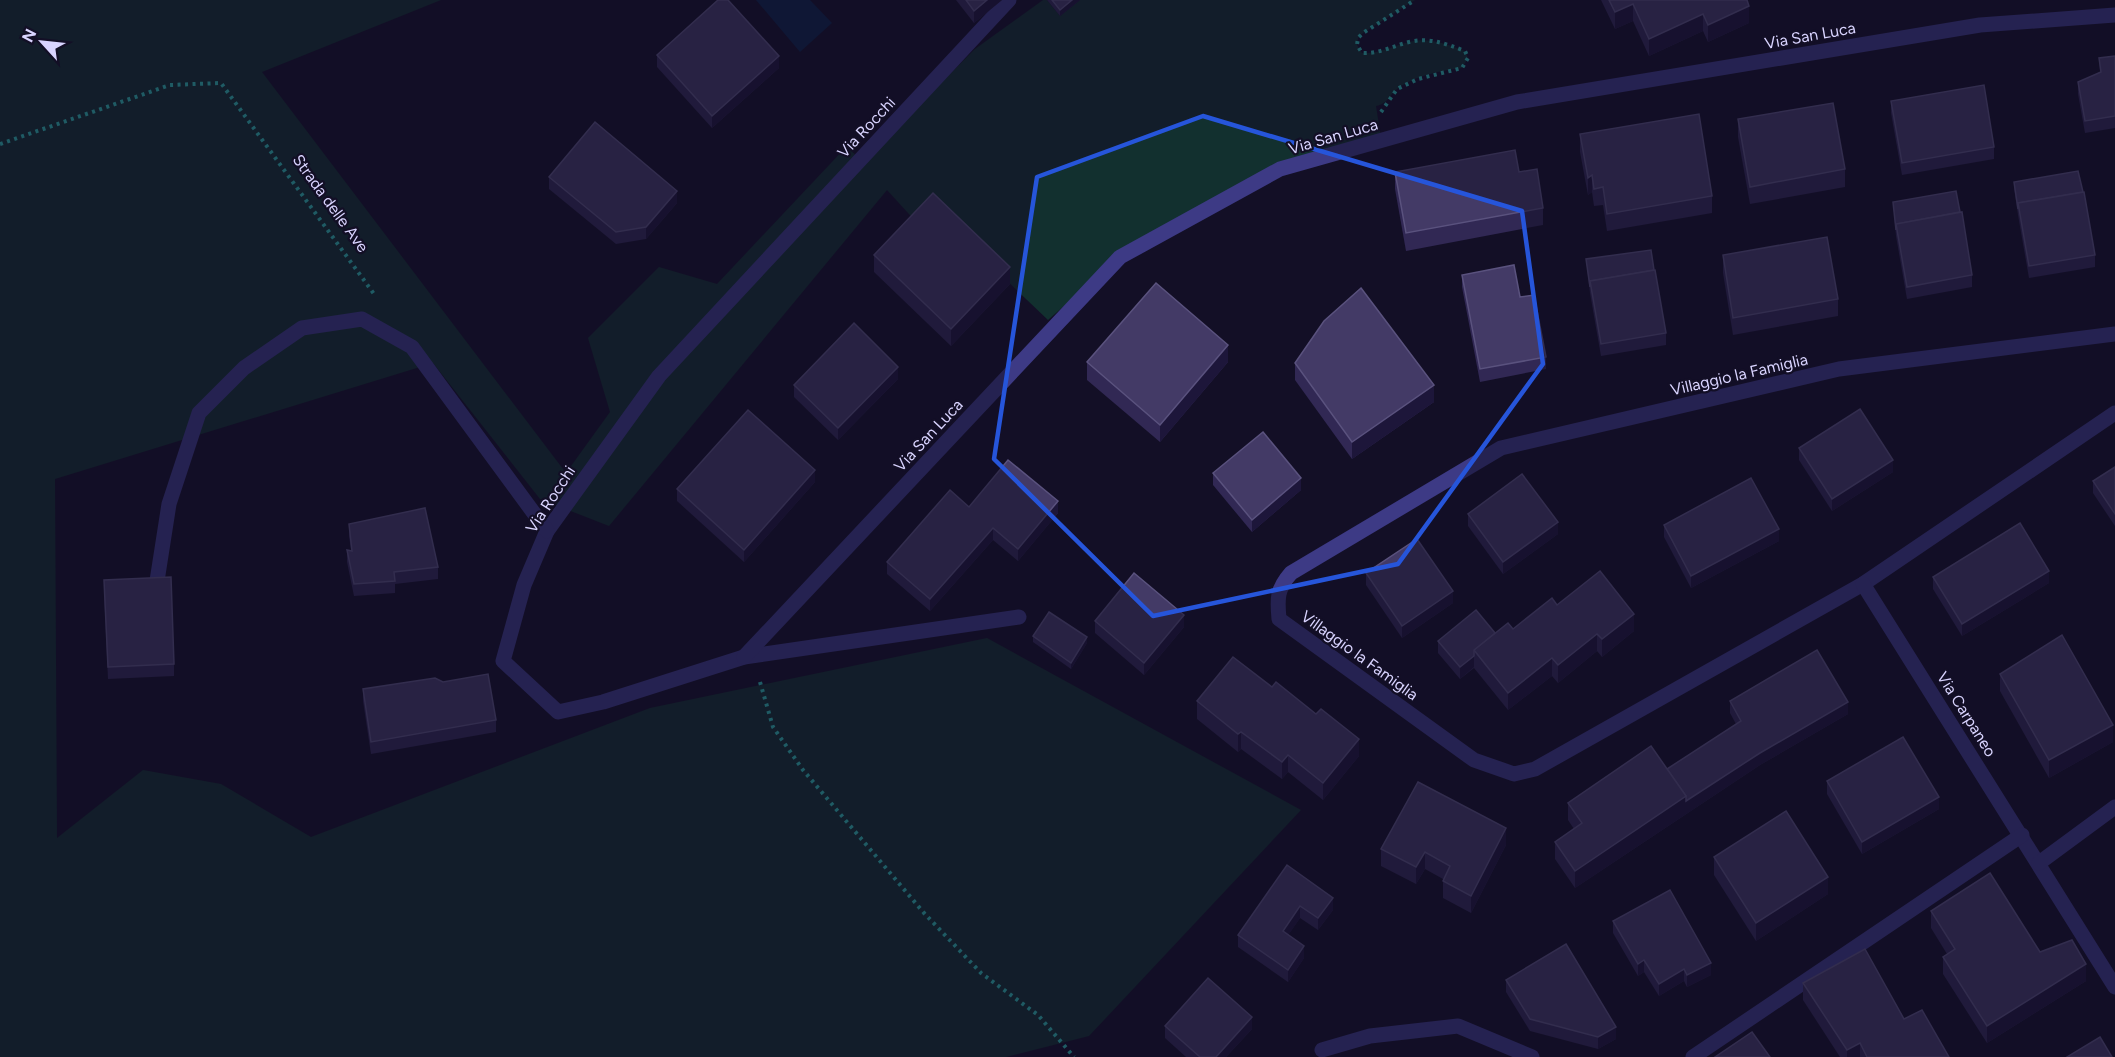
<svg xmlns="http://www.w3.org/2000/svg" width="2115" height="1057" font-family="Figtree,sans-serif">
<rect width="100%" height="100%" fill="#130f26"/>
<!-- green -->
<path fill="#12302f" d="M0 0H441L262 72 566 473 610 412 588 338 659 267 717 284 847 146 862 162 975 49 1043 0H1047L1060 16 1080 0H1415L1363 33 1358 38 1357 45 1362 53C1379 54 1393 46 1409 42 1429 37 1446 44 1465 51L1468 58 1462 68C1443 70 1413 76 1397 89 1388 96 1389 103 1376 106L1381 138 1280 169 1120 257 1048 320 933 210 919 225 887 190 609 526 540 499 433 363 55 479 57 838 143 770 221 784 311 837 650 708 987 638 1301 810 1089 1036 1006 1057H0Z"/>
<!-- water -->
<path fill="#0c2248" d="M756 0H810L832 23 800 52Z"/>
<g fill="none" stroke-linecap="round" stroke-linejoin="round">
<!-- path -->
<g stroke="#2fb8b0" stroke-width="4" stroke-dasharray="3 4.5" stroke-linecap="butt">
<path d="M1381 112 1397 89 1418 79 1462 68 1468 58 1465 51C1446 44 1430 37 1409 42 1393 46 1379 54 1362 53L1357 45 1358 38 1363 33 1415 0"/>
<path d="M0 144 170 85 221 83 374 294"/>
<path d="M760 682 773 727 803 770 924 913 981 973 1038 1015 1074 1057"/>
</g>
<!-- minor -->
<g stroke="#3d3a85" stroke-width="15">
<path d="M1009 0 659 376 547 531 524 585 503 661 558 712 603 702 744 657 1019 617"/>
<path d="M2115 334 1839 369 1501 448 1291 573C1277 589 1277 598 1279 619L1474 760 1514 774 1535 769 1863 584 2115 413"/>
<path d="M157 581 169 504 199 413 244 368 302 328 362 319 412 347 547 531"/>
<path d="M1863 584 2115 987"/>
<path d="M744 657 1120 257 1280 169 1517 102 1980 25 2115 15"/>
<path d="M2039 863 2115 807"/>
<path d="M1322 1050 1370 1036 1458 1026 1532 1057"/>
<path d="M1693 1057 2022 835"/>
</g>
</g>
<!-- wall -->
<g fill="#312854">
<path d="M956 0H1002L974 23Z"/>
<path d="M1047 0H1080L1060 16Z"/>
<path d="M1601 0H1747L1749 23 1708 42 1703 31 1649 56 1633 21 1615 29Z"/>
<path d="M657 55 779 68 712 128 657 67Z"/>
<path d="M2115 56V128L2085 133 2078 94V82L2100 72 2099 58Z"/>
<path d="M1891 101 1994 147V159L1902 175 1891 113Z"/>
<path d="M1738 119 1845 169V187L1750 204 1738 137Z"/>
<path d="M1580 134 1712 196V213L1607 231 1603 205 1594 206 1592 192 1588 195 1580 152Z"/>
<path d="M1395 172H1519L1543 208V225L1406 251 1395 189Z"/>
<path d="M549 177 677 203 646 239 616 244 549 189Z"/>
<path d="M2014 182 2095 255V267L2029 278 2018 215 2014 188Z"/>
<path d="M1893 202 1972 275V287L1907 299 1896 236Z"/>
<path d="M874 255 1010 284 951 346 874 272Z"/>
<path d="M1723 255 1838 299V316L1733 335 1723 273Z"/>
<path d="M1586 259 1654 270 1666 333V345L1601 356 1590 293Z"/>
<path d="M1462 275 1520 297 1546 357V369L1480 382 1462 287Z"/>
<path d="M1087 362H1228L1160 442 1087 380Z"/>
<path d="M1295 363 1434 402 1352 459 1295 380Z"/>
<path d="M898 379 838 440 794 397V385Z"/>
<path d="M1799 448 1893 472 1832 511 1799 460Z"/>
<path d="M2115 467V526L2093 493V481Z"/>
<path d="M1213 473 1301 490 1252 532 1213 485Z"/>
<path d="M815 482 744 562 677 501V489Z"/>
<path d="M969 507 1058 513 1018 561 993 540 930 611 887 574V562Z"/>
<path d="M1468 514 1558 534 1503 574 1468 526Z"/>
<path d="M349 524 438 567V579L395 584V593L354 596 347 562V550H351L349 536Z"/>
<path d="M1664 525 1779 541 1691 588 1664 537Z"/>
<path d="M1366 573 1453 603 1402 638 1366 585Z"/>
<path d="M1933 577 2049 583 1962 636 1933 589Z"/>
<path d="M104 592 174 664V676L108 679Z"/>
<path d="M1557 605 1634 631 1602 657 1597 651 1558 683 1552 676 1508 710 1474 668 1460 679 1438 653V641L1495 633 1513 629Z"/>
<path d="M1095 621 1184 627 1144 675 1095 633Z"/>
<path d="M1033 636 1087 643 1071 669 1033 642Z"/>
<path d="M2000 674 2113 742 2049 778 2000 691Z"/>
<path d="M363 689 496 720V732L371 754 363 701Z"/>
<path d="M1197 701 1359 756 1323 800 1288 772 1282 779 1241 749 1238 752 1197 719Z"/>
<path d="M1730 701 1848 714 1760 765 1575 888 1555 859V842L1574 829 1568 820V803L1667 769 1736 724 1730 713Z"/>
<path d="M1827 781 1939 809 1862 854 1827 794Z"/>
<path d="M1506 845 1471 913 1443 898V879L1425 869 1416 884 1381 866V849Z"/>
<path d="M1714 857 1828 894 1756 941 1714 875Z"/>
<path d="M1287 865 1333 910 1318 930 1300 918 1288 935 1304 958 1288 982 1238 947V935Z"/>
<path d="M1931 911 2040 952 2086 981 1987 1043 1943 974V957L1947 954 1931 928Z"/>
<path d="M1613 921 1711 975 1687 987 1684 981 1659 996 1644 972 1638 976 1613 933Z"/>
<path d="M1506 980 1616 1039 1598 1049 1530 1031 1506 992Z"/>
<path d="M1803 983 1904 1019 1949 1057H1840L1803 1000Z"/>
<path d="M1165 1026 1252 1029 1226 1057H1186L1165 1038Z"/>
</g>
<!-- shaded-wall -->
<g fill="#1d163a">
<path d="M987 0H1002L974 23V11Z"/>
<path d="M1072 0H1080L1060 16V10Z"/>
<path d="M1633 4V21L1615 29V12Z"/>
<path d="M1749 6V23L1708 42V25Z"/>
<path d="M1703 14V31L1649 56V39Z"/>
<path d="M779 56V68L712 128V116Z"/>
<path d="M1592 175V192L1588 195V178Z"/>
<path d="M677 191V203L646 239V227Z"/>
<path d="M1010 267V284L951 346V329Z"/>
<path d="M1228 345V362L1160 442V425Z"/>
<path d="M898 367V379L838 440V428Z"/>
<path d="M1434 385V402L1352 459V442Z"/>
<path d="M1893 460V472L1832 511V499Z"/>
<path d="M815 470V482L744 562V550Z"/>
<path d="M1301 478V490L1252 532V520Z"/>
<path d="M1058 501V513L1018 561V549Z"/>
<path d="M1558 522V534L1503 574V562Z"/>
<path d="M993 528V540L930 611V599Z"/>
<path d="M1779 529V541L1691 588V576Z"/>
<path d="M2049 571V583L1962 636V624Z"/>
<path d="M1453 591V603L1402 638V626Z"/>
<path d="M1634 614V631L1602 657V639Z"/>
<path d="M1184 615V627L1144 675V663Z"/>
<path d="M1597 634V651L1558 683V665Z"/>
<path d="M1087 637V643L1071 669V663Z"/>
<path d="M1474 656V667L1460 679V667Z"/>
<path d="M1552 658V676L1508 710V693Z"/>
<path d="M1848 702V714L1760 765 1575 888V871L1686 796Z"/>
<path d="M2113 725V742L2049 778V760Z"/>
<path d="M1241 732V749L1238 752V734Z"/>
<path d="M1359 739V756L1323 800V783Z"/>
<path d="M1288 755V772L1282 779V762Z"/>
<path d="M1939 797V809L1862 854V842Z"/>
<path d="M1506 828V845L1471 913V896Z"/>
<path d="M1425 852V869L1416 884V867Z"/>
<path d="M1828 877V894L1756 941V923Z"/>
<path d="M1333 898V910L1318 930V918Z"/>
<path d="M1300 906V918L1283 943V931Z"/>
<path d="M1304 946V958L1288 982V970Z"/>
<path d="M1644 960V972L1638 976V964Z"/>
<path d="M1711 963V975L1687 987V975Z"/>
<path d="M2086 964V981L1987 1043V1026Z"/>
<path d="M1684 969V981L1659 996V984Z"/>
<path d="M1252 1017V1029L1226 1057H1216Z"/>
<path d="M1616 1027V1039L1598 1049V1037Z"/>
<path d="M1860 1043V1057H1847V1050Z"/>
</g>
<!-- building -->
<g fill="#433a66" stroke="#5a527e" stroke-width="1.5">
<path d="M718 0H728L779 56 712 116 657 55Z"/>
<path d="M966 0H987L974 11Z"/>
<path d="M1052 0H1072L1060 10Z"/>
<path d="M1609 0H1747L1749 6 1708 25 1703 14 1649 39 1633 4 1615 12Z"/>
<path d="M2115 56V116L2085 121 2078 82 2101 72 2099 58Z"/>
<path d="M1984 85 1994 147 1902 163 1891 101Z"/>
<path d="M1833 103 1845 169 1750 187 1738 119Z"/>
<path d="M1699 114 1712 196 1607 214 1603 187 1594 189 1592 175 1588 178 1580 134Z"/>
<path d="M595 122 677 191 646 227 616 232 549 177Z"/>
<path d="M1515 150 1519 172 1537 169 1543 208 1406 233 1395 172Z"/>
<path d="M2078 171 2083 192 2018 203V209L2014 182Z"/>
<path d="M1956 191 1960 212 1896 224V230L1893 202Z"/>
<path d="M2084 192 2095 255 2029 266 2018 203Z"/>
<path d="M933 193 1010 267 951 329 874 255Z"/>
<path d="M1962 212 1972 275 1907 287 1896 224Z"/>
<path d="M1827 237 1838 299 1733 318 1723 255Z"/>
<path d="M1651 250 1654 270 1590 281V287L1586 259Z"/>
<path d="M1514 265 1520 297 1534 295 1546 357 1480 369 1462 275Z"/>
<path d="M1655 270 1666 333 1601 344 1590 281Z"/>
<path d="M1156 283 1228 345 1160 425 1087 362Z"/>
<path d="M1361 288 1434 385 1352 442 1295 363 1324 321Z"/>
<path d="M854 323 898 367 838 428 794 385Z"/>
<path d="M1860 409 1893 460 1832 499 1799 448Z"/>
<path d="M748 410 815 470 744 550 677 489Z"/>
<path d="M1263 432 1301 478 1252 520 1213 473Z"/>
<path d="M1008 460 1058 501 1018 549 993 528 930 599 887 562 950 490 969 507Z"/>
<path d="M2115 467V514L2093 481Z"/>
<path d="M1522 474 1558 522 1503 562 1468 514Z"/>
<path d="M1751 478 1779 529 1691 576 1664 525Z"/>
<path d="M425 508 438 567 394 572 395 581 354 584 347 550 352 551 349 524Z"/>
<path d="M2020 523 2049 571 1962 624 1933 577Z"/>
<path d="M1417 539 1453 591 1402 626 1366 573Z"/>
<path d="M1600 571 1634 614 1602 639 1597 634 1558 665 1552 658 1508 693 1474 650 1508 623 1513 629 1552 598 1557 605Z"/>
<path d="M1134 573 1184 615 1144 663 1095 621Z"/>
<path d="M171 577 174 664 108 667 104 580Z"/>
<path d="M1476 610 1495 633 1474 650V656L1460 667 1438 641Z"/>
<path d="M1049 612 1087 637 1071 663 1033 636Z"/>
<path d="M2062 635 2113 725 2049 760 2000 674Z"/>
<path d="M1817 650 1848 702 1760 753 1686 801V796L1667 769 1741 721 1730 701Z"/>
<path d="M1233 657 1272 687 1276 682 1316 714 1321 709 1359 739 1323 783 1288 755 1282 762 1241 732 1238 734 1197 701Z"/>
<path d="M488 674 496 720 371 742 363 689 435 678 443 682Z"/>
<path d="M1903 737 1939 797 1862 842 1827 781Z"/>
<path d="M1651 746 1686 796 1575 871 1555 842 1582 823 1568 803Z"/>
<path d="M1418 782 1506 828 1471 896 1443 881 1450 866 1425 852 1416 867 1381 849Z"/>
<path d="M1786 811 1828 877 1756 923 1714 857Z"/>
<path d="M1287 865 1333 898 1318 918 1300 906 1283 931 1304 946 1288 970 1238 935Z"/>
<path d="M1990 873 2040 952 2072 940 2086 964 1987 1026 1943 957 1955 949 1931 911Z"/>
<path d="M1670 890 1711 963 1687 975 1684 969 1659 984 1644 960 1638 964 1613 921Z"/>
<path d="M1566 944 1616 1027 1598 1037 1530 1019 1506 980Z"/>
<path d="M1865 949 1904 1019 1922 1010 1949 1057H1867L1860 1043 1847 1050 1803 983Z"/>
<path d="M1208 978 1252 1017 1216 1057H1200L1165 1026Z"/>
<path d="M1752 1032 1770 1057H1715Z"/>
<path d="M2100 1037 2112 1057H2067Z"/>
</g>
<!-- marked area -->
<path d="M0 0H2115V1057H0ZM1203 116 1522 211 1543 364 1398 564 1153 616 994 459 1037 177Z" fill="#130f26" fill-opacity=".55" fill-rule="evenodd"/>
<path fill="none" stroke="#2655da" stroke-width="4.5" stroke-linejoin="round" d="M1203 116 1522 211 1543 364 1398 564 1153 616 994 459 1037 177Z"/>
<g text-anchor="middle" stroke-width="4.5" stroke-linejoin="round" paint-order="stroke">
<!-- street labels -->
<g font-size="16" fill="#d9d4ff" stroke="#130f26">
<text transform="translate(1810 35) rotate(-10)" y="6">Via San Luca</text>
<text transform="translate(866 127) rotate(-47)" y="6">Via Rocchi</text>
<text transform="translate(1333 136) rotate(-16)" y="6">Via San Luca</text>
<text transform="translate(331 203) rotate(54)" y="6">Strada delle Ave</text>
<text transform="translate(1739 374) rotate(-13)" y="6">Villaggio la Famiglia</text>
<text transform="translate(928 435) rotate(-47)" y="6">Via San Luca</text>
<text transform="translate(550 499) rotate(-57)" y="6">Via Rocchi</text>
<text transform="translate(1360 655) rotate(36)" y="6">Villaggio la Famiglia</text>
<text transform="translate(1967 714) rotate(58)" y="6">Via Carpaneo</text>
</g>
</g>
<!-- north arrow -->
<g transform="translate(42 42) rotate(297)" stroke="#130f26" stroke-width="4.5" paint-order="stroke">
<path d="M0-4.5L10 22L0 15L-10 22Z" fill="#d9d4ff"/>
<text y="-9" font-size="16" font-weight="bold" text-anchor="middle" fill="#d9d4ff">N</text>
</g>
</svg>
